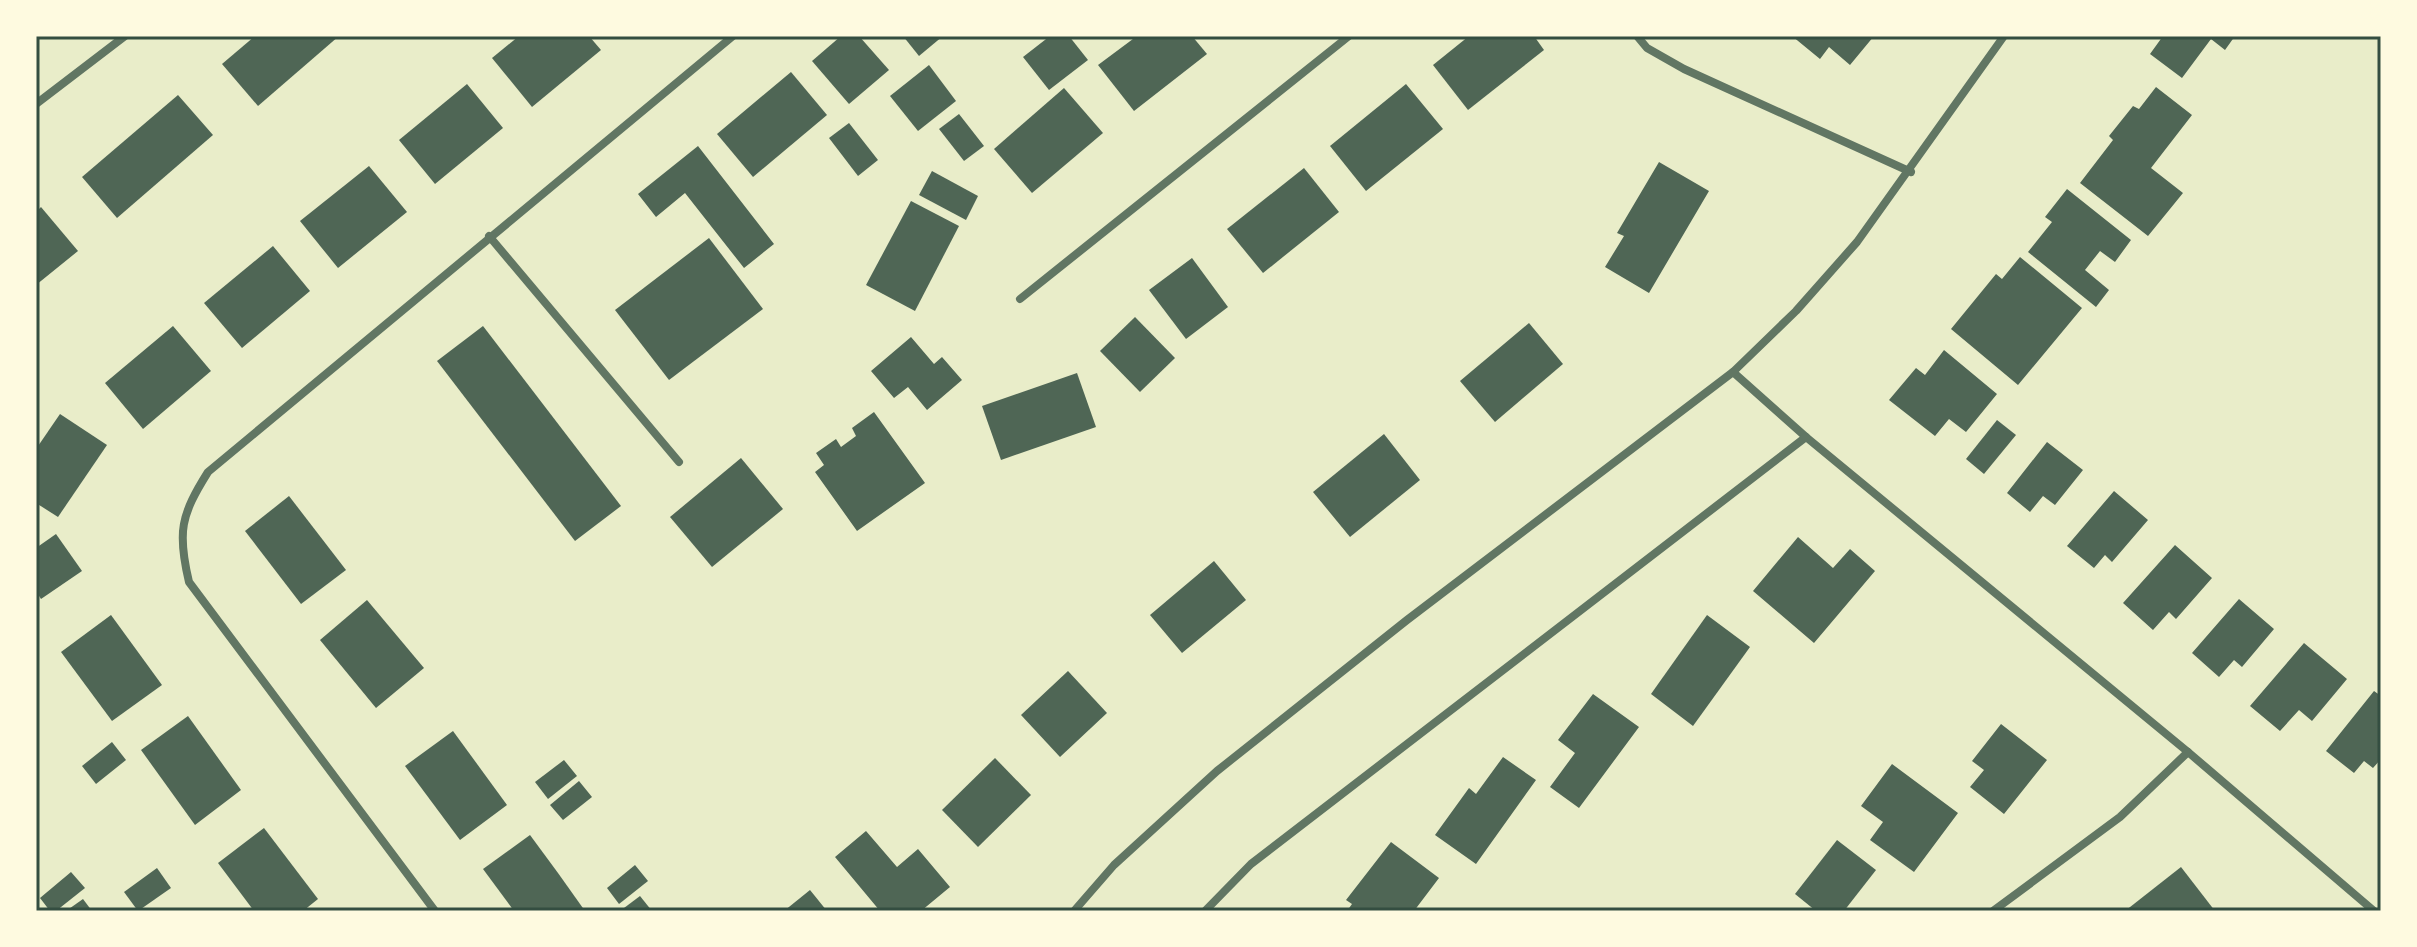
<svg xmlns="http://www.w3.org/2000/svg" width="2417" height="947" font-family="'Fira Sans',sans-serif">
<rect width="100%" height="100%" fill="#e9edc9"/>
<!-- building -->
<g fill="#4f6655">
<path d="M255 36H339L258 106 222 64Z"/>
<path d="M519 36H589L601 50 532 107 492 58Z"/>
<path d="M841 36H859L889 70 849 104 812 61Z"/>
<path d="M903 36H943L919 56Z"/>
<path d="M1050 36H1069L1088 60 1049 90 1023 57Z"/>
<path d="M1137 36H1192L1207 54 1134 111 1098 65Z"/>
<path d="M1469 36H1534L1544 50 1468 110 1433 65Z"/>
<path d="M1792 36H1874L1850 65 1829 47 1820 59Z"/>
<path d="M2163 36H2235L2225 50 2211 39 2182 78 2150 54Z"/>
<path d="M929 65 956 101 918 131 890 96Z"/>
<path d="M791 72 827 115 753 177 717 134Z"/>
<path d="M467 84 503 128 435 184 399 140Z"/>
<path d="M1406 84 1443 129 1366 191 1330 146Z"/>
<path d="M2156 87 2192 115 2151 168 2183 193 2148 236 2080 183 2113 140 2109 136 2133 106 2139 109Z"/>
<path d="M1064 88 1103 133 1032 193 994 149Z"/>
<path d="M178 95 213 135 117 218 82 177Z"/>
<path d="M959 114 984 146 964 161 939 129Z"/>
<path d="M849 123 878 160 858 176 829 138Z"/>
<path d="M698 146 774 244 744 268 685 193 656 217 638 194Z"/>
<path d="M1659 162 1709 191 1649 293 1605 267 1624 236 1617 233Z"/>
<path d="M369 166 407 212 338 268 300 221Z"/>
<path d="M1304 168 1339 212 1263 273 1227 229Z"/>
<path d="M932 171 978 196 966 220 919 195Z"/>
<path d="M2067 189 2131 240 2115 262 2100 251 2085 270 2109 290 2096 307 2028 252 2052 222 2045 217Z"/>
<path d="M911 201 959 226 915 311 866 285Z"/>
<path d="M41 207 78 251 36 285V212Z"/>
<path d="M709 238 763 309 669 380 615 310Z"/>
<path d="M273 246 310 291 242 348 204 303Z"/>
<path d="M2020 257 2082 308 2018 385 1951 329 1996 274 2002 279Z"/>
<path d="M1192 258 1228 307 1186 339 1149 290Z"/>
<path d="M1135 317 1175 358 1140 392 1100 351Z"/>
<path d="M1529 323 1563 364 1495 422 1460 381Z"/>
<path d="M173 326 211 371 143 429 105 383Z"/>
<path d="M483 326 621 506 575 541 437 361Z"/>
<path d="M911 337 934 364 942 357 962 380 927 410 908 387 894 398 871 371Z"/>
<path d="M1944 350 1997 394 1966 432 1949 419 1935 436 1889 400 1916 368 1925 375Z"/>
<path d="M1077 373 1096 427 1001 460 982 406Z"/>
<path d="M874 412 925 483 857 531 815 472 824 465 816 453 836 439 841 447 856 436 852 428Z"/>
<path d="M60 414 107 445 58 517 36 503V449Z"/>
<path d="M1997 420 2016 435 1984 474 1966 459Z"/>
<path d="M1384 434 1420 480 1350 537 1313 492Z"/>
<path d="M2047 442 2083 470 2055 505 2043 496 2030 512 2007 493Z"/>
<path d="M741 458 783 509 712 567 670 517Z"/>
<path d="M2114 491 2148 520 2112 562 2105 555 2094 568 2067 546Z"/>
<path d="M289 496 346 570 301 604 245 531Z"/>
<path d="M56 534 82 571 41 599 36 591V548Z"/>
<path d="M1798 537 1833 568 1850 549 1875 571 1814 643 1753 591Z"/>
<path d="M2175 545 2212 578 2176 619 2169 612 2153 630 2123 603Z"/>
<path d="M1214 561 1246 600 1182 653 1150 615Z"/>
<path d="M2239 599 2274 629 2242 667 2234 660 2219 677 2192 653Z"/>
<path d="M367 600 424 668 376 708 320 640Z"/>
<path d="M111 615 162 685 112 721 61 652Z"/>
<path d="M1707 615 1750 647 1693 726 1651 694Z"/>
<path d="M2304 643 2347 679 2312 721 2299 710 2280 731 2250 706Z"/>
<path d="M1068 671 1107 713 1060 757 1021 715Z"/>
<path d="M2374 691 2381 696V759L2373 768 2364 761 2354 773 2326 751Z"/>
<path d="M1593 694 1639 727 1579 808 1550 787 1575 753 1558 740Z"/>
<path d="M188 716 241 790 195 825 141 750Z"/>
<path d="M2001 724 2047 760 2004 814 1970 787 1984 770 1972 761Z"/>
<path d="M453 731 507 805 460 840 405 766Z"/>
<path d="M112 742 126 760 96 784 82 766Z"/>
<path d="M1503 757 1536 780 1476 864 1435 835 1469 788 1476 794Z"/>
<path d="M995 758 1031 795 978 847 942 810Z"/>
<path d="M564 760 577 776 548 799 535 782Z"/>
<path d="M1892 764 1958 813 1914 872 1870 840 1883 822 1861 806Z"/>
<path d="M579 781 592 797 563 820 550 805Z"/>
<path d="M264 828 318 899 303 911H254L218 863Z"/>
<path d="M866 831 897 867 918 849 950 887 921 911H880L835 857Z"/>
<path d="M530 835 558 873 585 911H514L483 869Z"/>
<path d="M1837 840 1876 870 1844 911H1816L1795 894Z"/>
<path d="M1391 842 1439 878 1414 911H1347L1352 904 1346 900Z"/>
<path d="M635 865 648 881 619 904 607 888Z"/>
<path d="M2181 867 2215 911H2125Z"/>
<path d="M157 868 171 888 138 911 124 892Z"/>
<path d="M71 872 85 888 56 911H50L40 898Z"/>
<path d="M810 890 827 911H784Z"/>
<path d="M640 896 652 911H620Z"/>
<path d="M83 899 92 911H66Z"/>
</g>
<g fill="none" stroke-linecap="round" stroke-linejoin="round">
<!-- minor -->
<g stroke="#617663" stroke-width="8">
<path d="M1637 36 1647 48 1684 69 1911 172"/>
<path d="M36 104 125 36"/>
<path d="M489 236 679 462"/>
<path d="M1020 299 1349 36"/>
<path d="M1733 372 1806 437 2188 752 2374 911"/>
<path d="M435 911 189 582C177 532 181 515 208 472L733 36"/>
<path d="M1074 911 1114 865 1217 771 1407 620 1733 372 1796 311 1857 242 2004 36"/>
<path d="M1205 911 1251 864 1806 437"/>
<path d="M1993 911 2120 817 2188 752"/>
</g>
</g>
<!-- border -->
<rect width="2417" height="947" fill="none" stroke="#fefae0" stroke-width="76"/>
<rect x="38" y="38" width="2341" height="871" fill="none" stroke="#344e41" stroke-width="3"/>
</svg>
